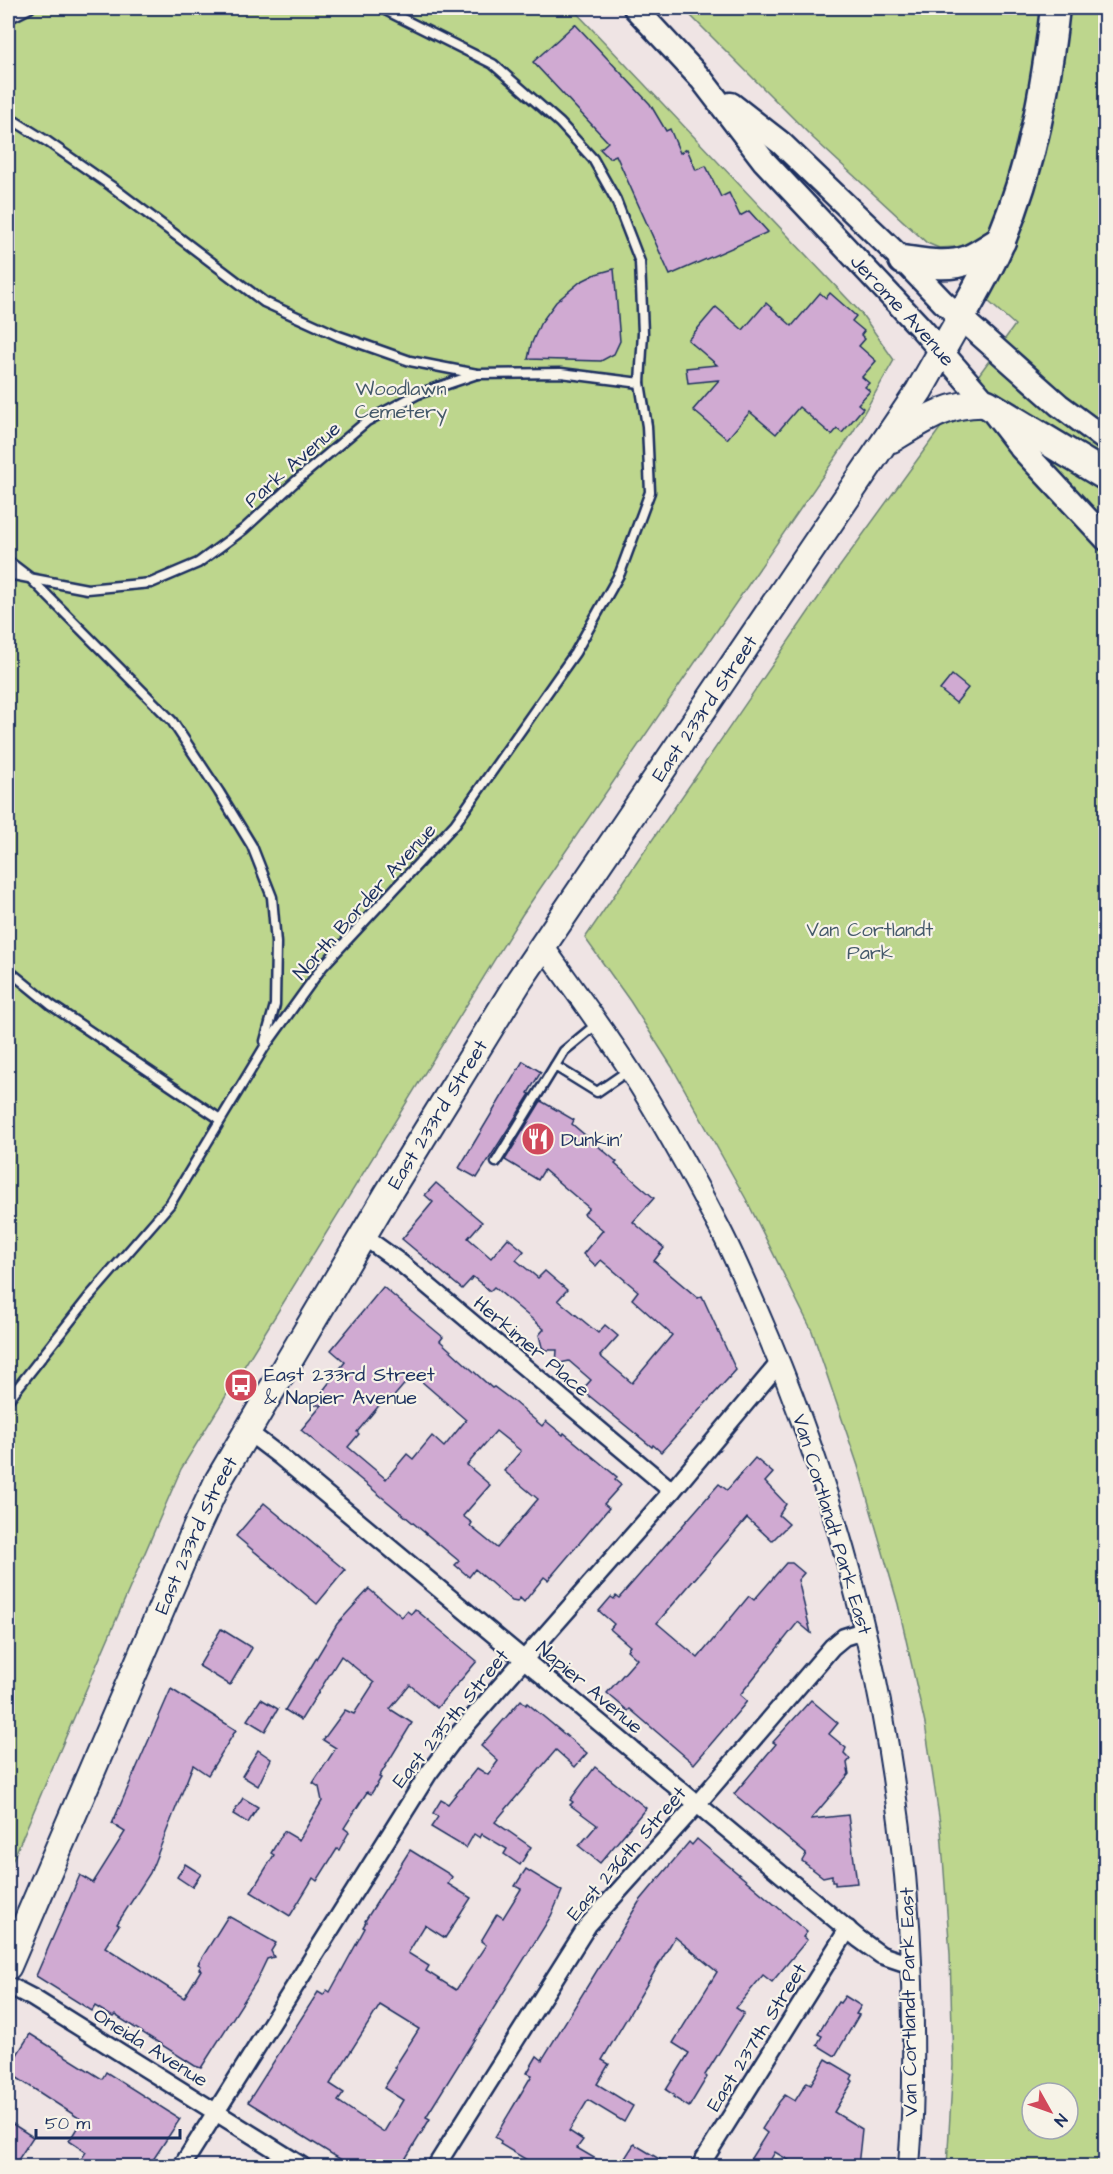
<svg xmlns="http://www.w3.org/2000/svg" width="1113" height="2174" font-family="'Architects Daughter',sans-serif">
<rect width="100%" height="100%" fill="#efe4e4"/>
<filter id="ink" filterUnits="userSpaceOnUse"><feTurbulence type="fractalNoise" baseFrequency=".0167" numOctaves="2"/><feDisplacementMap in="SourceGraphic" scale="12" xChannelSelector="R" yChannelSelector="G"/><feConvolveMatrix kernelMatrix="1 2 1 2 8 2 1 2 1" color-interpolation-filters="sRGB"/></filter>
<g filter="url(#ink)">
<!-- green -->
<g fill="#bdd68d" stroke="#6c8276" stroke-width="1.5" fill-rule="evenodd">
<path d="M8 8H572L861 313 894 360 853 432 522 915 181 1469 8 1871Z"/>
<path d="M683 8H1105V2166H947L953 2065 950 1954 941 1830 925 1724 898 1604 858 1466 812 1331 746 1199 672 1067 630 1001 585 938 838 569 1015 325 988 301 956 247 939 248 927 243 814 139ZM1032 2093H1068V2129H1032Z"/>
</g>
<!-- building -->
<g fill="#d0aad2" stroke="#1b2f5e" stroke-width="1.5" fill-rule="evenodd">
<path d="M575 24 650 104 666 131 670 129 680 153 687 149 696 170 706 166 721 197 729 193 740 216 749 211 768 232 670 275 616 155 609 158 600 149 608 142 533 62Z"/>
<path d="M614 269 620 341 614 354 601 361 528 359 531 345 540 324 556 302 580 282 596 274Z"/>
<path d="M820 293 826 298 830 293 856 316 852 321 864 331 861 335 865 339 859 346 876 361 862 377 869 383 865 387 870 391 858 404 863 408 842 433 837 429 832 435 799 407 776 434 750 412 727 439 693 410 719 380 688 383 686 368 717 365 688 340 716 307 743 330 766 303 792 326Z"/>
<path d="M952 675 968 688 956 703 940 690Z"/>
<path d="M523 1061 541 1072 528 1093 530 1094 477 1178 459 1168Z"/>
<path d="M541 1101 574 1120 572 1124 617 1162 615 1164 654 1198 633 1222 664 1248 654 1261 698 1298 702 1296 736 1370 661 1452 653 1445 652 1447 582 1390 591 1380 569 1361 556 1364 557 1350H546L542 1347 539 1335 544 1329 494 1287 490 1291 473 1277 462 1289 402 1239 433 1202 425 1195 436 1183 482 1222 468 1238 491 1258 508 1238 524 1251 516 1260 538 1278 545 1271 567 1290 558 1300 598 1333 605 1325 618 1336 600 1356 632 1383 672 1335 632 1299 638 1291 601 1260 596 1266 583 1254 603 1230 584 1214 589 1208 544 1170 538 1180 505 1160Z"/>
<path d="M383 1287 443 1337 440 1341 492 1388 494 1387 514 1402 542 1426 546 1421 563 1435 564 1433 617 1477 615 1480 621 1485 604 1504 609 1508 548 1580 544 1577 524 1602 520 1598 517 1602 512 1601 475 1569 469 1577 455 1565 459 1561 301 1430 322 1405H312L345 1362 331 1350ZM413 1374 466 1420 444 1447 432 1436 413 1459 407 1454 386 1479 348 1447 359 1434 357 1432 387 1396 391 1400ZM496 1431 521 1451 504 1471 538 1499 497 1548 470 1526 472 1523 463 1516 490 1485 467 1465Z"/>
<path d="M755 1458 773 1473 765 1482 786 1504 779 1515 789 1524 772 1541 747 1518 657 1623 698 1658 749 1596 754 1600 786 1563H792L804 1573 798 1580 811 1633 798 1622 740 1695 747 1701 744 1705 694 1764 630 1709 628 1711 607 1693 637 1659 627 1650 630 1646 610 1629 614 1624 599 1611 611 1597 614 1599 616 1596 619 1598 719 1484 727 1490Z"/>
<path d="M264 1503 345 1570 317 1604 236 1536Z"/>
<path d="M369 1589 402 1617 407 1611 411 1614 415 1609 477 1661 437 1708 410 1685 390 1709 412 1723 379 1777 381 1778 371 1794 367 1792 344 1828 349 1832 339 1850 337 1849 317 1881 313 1878 290 1916 251 1892 274 1855 271 1853 284 1831 299 1840 322 1801 319 1787 313 1783 336 1748 323 1740 345 1710 354 1714 374 1683 341 1656 301 1720 285 1710 337 1624Z"/>
<path d="M221 1629 252 1648 230 1685 199 1666Z"/>
<path d="M171 1689 236 1730 208 1775 193 1765 150 1873 117 1924 119 1925 105 1947 184 1998 201 1970 199 1969 201 1966 198 1964 228 1916 276 1943 271 1951 274 1957 267 1959 256 1982 201 2068 195 2066 115 2015 113 2017 95 2006 92 2011 36 1976 80 1875 93 1883 125 1832 112 1824Z"/>
<path d="M261 1699 278 1709 265 1731 247 1720Z"/>
<path d="M521 1700 526 1705 527 1703 587 1753 575 1767 556 1750 495 1822 531 1847 520 1865 504 1854 507 1849 482 1834 480 1838 474 1834 466 1848 431 1827 438 1817 433 1813 441 1800 448 1804 477 1768 488 1775 498 1761 481 1746Z"/>
<path d="M811 1700 838 1723 829 1734 846 1748 844 1753 850 1759 847 1763 849 1774 811 1819 848 1815 857 1883 835 1885V1882H832V1875L823 1877 802 1861 806 1854 734 1794 776 1744 773 1742Z"/>
<path d="M258 1750 271 1759 258 1786 242 1776Z"/>
<path d="M595 1767 646 1808 600 1863 579 1846 597 1825 570 1805 573 1802 570 1800Z"/>
<path d="M243 1798 258 1807 248 1823 233 1814Z"/>
<path d="M697 1839 807 1932 803 1937 807 1940 772 1982 763 1975 736 2008 744 2013 705 2075 707 2077 689 2107 673 2097 674 2095 666 2090 689 2053 673 2043 717 1972 675 1937 602 2060 609 2064 597 2084 633 2106 624 2122 588 2100 569 2131 583 2140 577 2148 608 2166H537L500 2144 501 2141 495 2137 532 2075 527 2073 537 2056 542 2060 639 1902 689 1842 692 1845Z"/>
<path d="M410 1850 449 1874 452 1877 448 1884 471 1898 445 1938 425 1925 408 1953 429 1966 426 1971 456 1990 486 1945 481 1941 497 1914 503 1918 521 1889 515 1886 526 1869 562 1891 551 1916 426 2117 430 2119 401 2166H351L248 2102 318 1992 323 1995 327 1990 330 1992 365 1928 363 1927 366 1922 365 1921ZM380 2005 419 2029 394 2068 396 2069 384 2088 403 2100 384 2132 338 2101 344 2093 330 2084Z"/>
<path d="M185 1864 201 1874 192 1887 177 1877Z"/>
<path d="M845 1996 861 2006 856 2014 859 2015 835 2056 817 2045 822 2036 818 2034 838 2002 840 2003Z"/>
<path d="M30 2034 102 2079 106 2072 180 2119 149 2166H77L86 2152 69 2141 82 2120 8 2072V2069Z"/>
<path d="M826 2059 853 2075 851 2079 853 2081 834 2112 862 2129 858 2166H798L775 2152 767 2166H746L767 2133 762 2129 779 2102 785 2095 795 2101 807 2082 811 2084Z"/>
<path d="M8 2121 33 2137 14 2166H8Z"/>
<path d="M634 2144 671 2166H620Z"/>
</g>
<g fill="none" stroke-linecap="round" stroke-linejoin="round">
<defs>
<g id="service">
<path d="M8 19 30 8"/>
<path d="M8 117 48 142 111 186 264 302 339 336 410 361 477 374"/>
<path d="M8 561 29 577 172 721 219 792 252 846 272 897 276 943 275 1005 265 1041"/>
<path d="M8 574 87 589 151 583 198 563 244 529 296 481 367 421 418 394 477 374 561 373 640 383"/>
<path d="M8 970 51 1005 220 1119"/>
<path d="M555 1066 597 1092 629 1070"/>
<path d="M496 1162 564 1051 598 1023"/>
<path d="M8 1400 89 1297 170 1204 264 1048 323 966 455 824 575 653 620 573 650 492 647 426 640 383 643 333 640 262 616 200 593 159 560 123 493 64 381 8"/>
</g>
<g id="minor">
<path d="M363 1236 402 1264 672 1491"/>
<path d="M247 1431 281 1457 859 1939 881 1955 911 1965"/>
<path d="M8 1985 33 1998 302 2166"/>
<path d="M182 2166 428 1774 455 1738 672 1491 780 1362"/>
<path d="M436 2166 588 1925 698 1803 832 1647 844 1637 866 1630"/>
<path d="M700 2166 848 1929"/>
</g>
<path id="tertiary" d="M543 946C572 987 602 1027 629 1069 662 1120 692 1175 720 1229 734 1256 746 1284 758 1312 851 1524 904 1751 912 1983 914 2044 914 2106 909 2166"/>
<g id="secondary">
<path id="s1" d="M635 8 702 80 764 161 920 327 987 404 1021 448 1106 539"/>
<path d="M731 104 781 143 903 260 943 302 1059 405 1106 440"/>
</g>
<g id="primary">
<path d="M892 439C923 420 949 402 987 404"/>
<path id="s2" d="M8 1966 197 1526 218 1481 387 1195 519 981 919 391 961 317"/>
</g>
<g id="motorway">
<path d="M903 260C924 263 948 268 968 260 980 255 990 247 1001 241"/>
<path d="M961 317C975 292 990 267 1001 240 1032 166 1046 87 1055 8"/>
<path d="M987 404 1106 476"/>
</g>
</defs>
<!-- service casing -->
<use href="#service" stroke="#1b2f5e" stroke-width="13"/>
<!-- minor casing -->
<use href="#minor" stroke="#1b2f5e" stroke-width="21"/>
<!-- tertiary casing -->
<use href="#tertiary" stroke="#1b2f5e" stroke-width="24"/>
<!-- secondary casing -->
<use href="#secondary" stroke="#1b2f5e" stroke-width="27"/>
<!-- primary casing -->
<use href="#primary" stroke="#1b2f5e" stroke-width="30"/>
<!-- motorway casing -->
<use href="#motorway" stroke="#1b2f5e" stroke-width="33"/>
<!-- service -->
<use href="#service" stroke="#f7f3e8" stroke-width="8"/>
<!-- minor -->
<use href="#minor" stroke="#f7f3e8" stroke-width="16"/>
<!-- tertiary -->
<use href="#tertiary" stroke="#f7f3e8" stroke-width="20"/>
<!-- secondary -->
<use href="#secondary" stroke="#f7f3e8" stroke-width="22"/>
<!-- primary -->
<use href="#primary" stroke="#f7f3e8" stroke-width="26"/>
<!-- motorway -->
<use href="#motorway" stroke="#f7f3e8" stroke-width="28"/>
</g>
</g>
<!-- icons -->
<defs>
<symbol id="restaurant-disc" viewBox="-11 -11 22 22"><circle r="9.5" fill="#d1495b" stroke="#f7f3e8"/><path d="M-5-6h1v4h1v-4h1v4h1v-4h1v5L-1.5 .5V6h-2V.5L-5-1ZM5-6V6H3V1.5H1.5Q1.5-4 5-6Z" fill="#fff"/></symbol>
<symbol id="bus-disc" viewBox="-11 -11 22 22"><circle r="9.5" fill="#d1495b" stroke="#f7f3e8"/><path d="M-5-6H5V4H4V6H2V4H-2V6H-4V4H-5ZM-3.5-4V0h7V-4ZM-3.5 1.2v1.5H-2V1.2ZM2 1.2v1.5H3.5V1.2Z" fill="#fff"/></symbol>
</defs>
<g fill-rule="evenodd">
<use href="#restaurant-disc" x="519" y="1120" width="38" height="38"/>
<use href="#bus-disc" x="222" y="1366" width="38" height="38"/>
</g>
<g text-anchor="middle" stroke-width="4.5" stroke-linejoin="round" paint-order="stroke">
<!-- street labels -->
<g font-size="20" fill="#1b2f5e" stroke="#f7f3e8">
<text dy="7" stroke="none"><textPath href="#s1" startOffset="404">Jerome Avenue</textPath></text>
<text transform="translate(292 464) rotate(-41)" y="7">Park Avenue</text>
<text dy="7" stroke="none"><textPath href="#s2" startOffset="1442">East 233rd Street</textPath></text>
<text transform="translate(364 901) rotate(-48)" y="7">North Border Avenue</text>
<text dy="7" stroke="none"><textPath href="#s2" startOffset="956">East 233rd Street</textPath></text>
<text transform="translate(532 1346) rotate(40)" y="7">Herkimer Place</text>
<text transform="translate(833 1524) rotate(73)" y="7">Van Cortlandt Park East</text>
<text dy="7" stroke="none"><textPath href="#s2" startOffset="470">East 233rd Street</textPath></text>
<text transform="translate(590 1687) rotate(40)" y="7">Napier Avenue</text>
<text transform="translate(450 1718) rotate(-51)" y="7">East 235th Street</text>
<text transform="translate(626 1853) rotate(-49)" y="7">East 236th Street</text>
<text transform="translate(908 2002) rotate(-91)" y="7">Van Cortlandt Park East</text>
<text transform="translate(756 2037) rotate(-58)" y="7">East 237th Street</text>
<text transform="translate(151 2047) rotate(32)" y="7">Oneida Avenue</text>
</g>
<!-- park labels -->
<g font-size="20" fill="#44596a" stroke="#f7f3e8">
<text x="401" y="395">Woodlawn<tspan x="401" dy="23">Cemetery</tspan></text>
<text x="870" y="936">Van Cortlandt<tspan x="870" dy="23">Park</tspan></text>
</g>
<!-- poi labels -->
<g font-size="20" fill="#1b2f5e" stroke="#f7f3e8" text-anchor="start">
<text x="561" y="1146">Dunkin'</text>
<text x="264" y="1381">East 233rd Street<tspan x="264" dy="23">&amp; Napier Avenue</tspan></text>
</g>
</g>
<!-- margin -->
<rect width="1113" height="2174" fill="none" stroke="#f7f3e8" stroke-width="30"/>
<rect x="15" y="15" width="1083" height="2144" fill="none" stroke="#1b2f5e" stroke-width="2" filter="url(#ink)"/>
<!-- north arrow -->
<g transform="translate(1050 2111) rotate(130)"><circle r="28" fill="#f7f3e8" stroke="#9fa5b1" stroke-width="1.5"/>
<path d="M0-4.5L10 22L0 15L-10 22Z" fill="#d1495b"/>
<text y="-9" font-size="16" font-weight="bold" text-anchor="middle" fill="#1b2f5e">N</text>
</g>
<!-- scale -->
<path d="M36 2129v9h144v-9" fill="none" stroke="#1b2f5e" stroke-width="3"/>
<text x="45" y="2129" font-size="18" fill="#1b2f5e" stroke="#f7f3e8" stroke-width="4.5" paint-order="stroke">50 m</text>
</svg>
